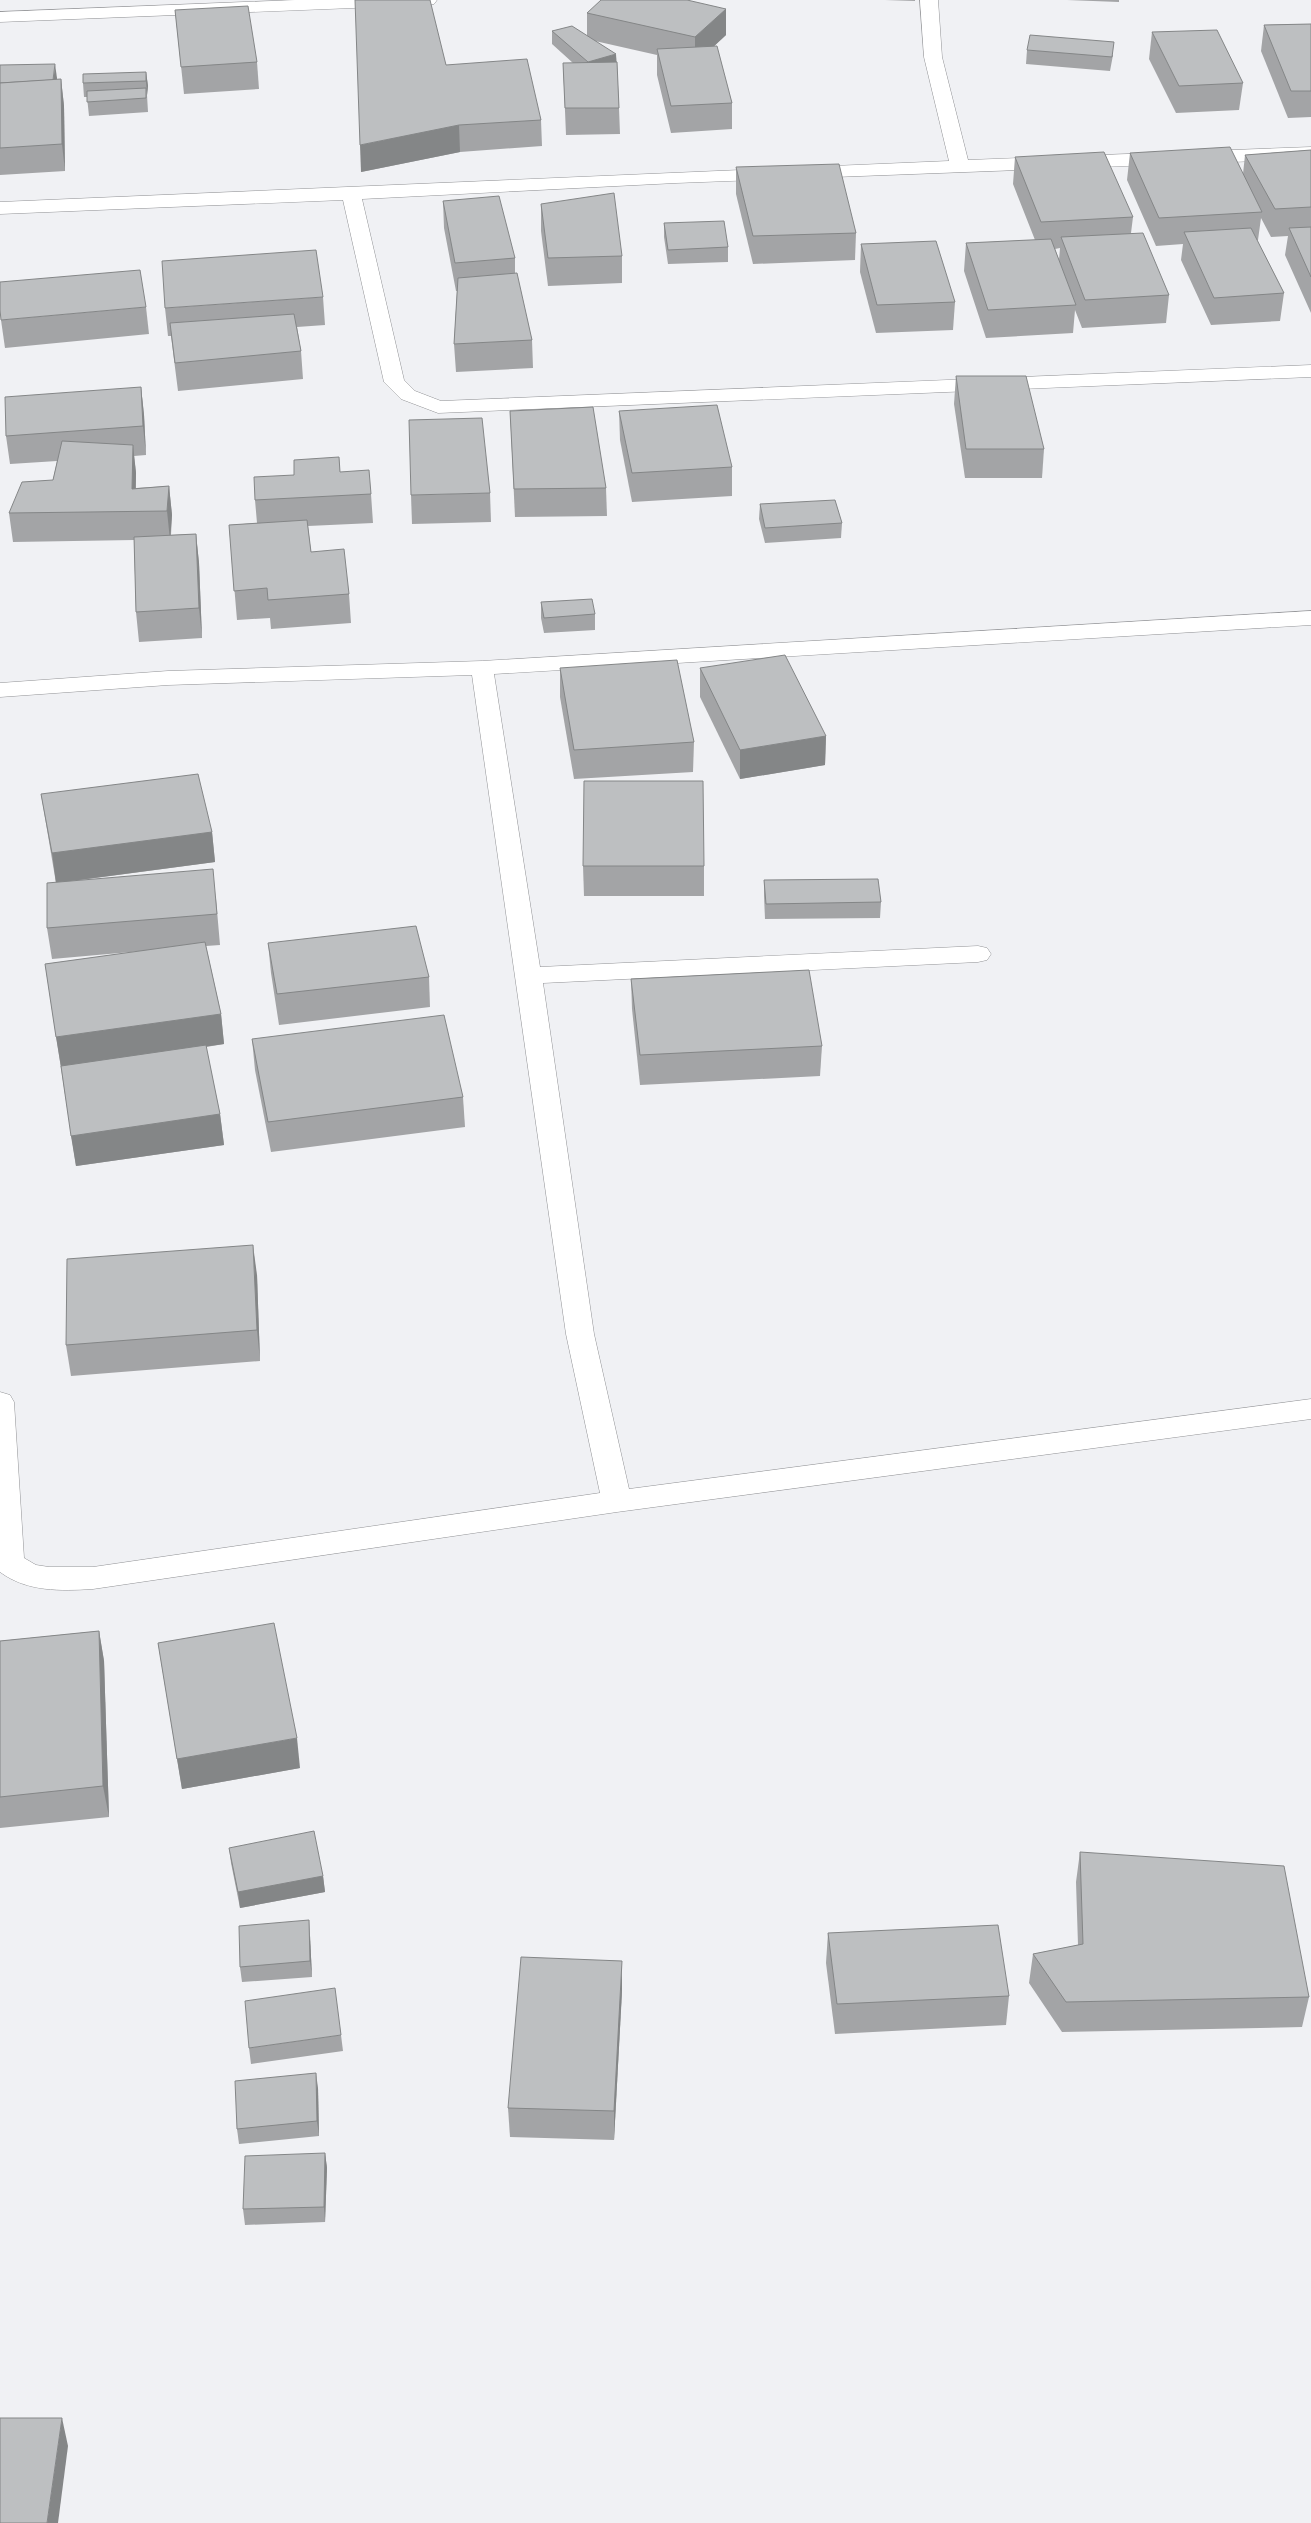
<svg xmlns="http://www.w3.org/2000/svg" width="1311" height="2523" font-family="'Sofia Sans Condensed',sans-serif">
<rect width="100%" height="100%" fill="#f0f1f4"/>
<g fill="none" stroke-linecap="round" stroke-linejoin="round">
<defs>
<g id="minor">
<path d="M295 0H437L434 4 428 5 0 22V12Z"/>
<path d="M920 0H938L942 57 968 160 1311 147V159L676 183 362 199 404 380 415 391 441 401 1311 365V377L438 413 401 399 384 382 343 200 0 214V202L949 161 924 57Z"/>
<path d="M1311 611V625L494 674 540 967 978 946 987 948 991 954 987 960 978 962 543 983 594 1334 629 1489 1311 1399V1419L617 1512 93 1589C61 1591 27 1592 0 1572V1392L10 1395 14 1402 24 1558 36 1565 49 1567H93L600 1493 566 1334 472 675 168 685 0 697V683L168 671 482 661Z"/>
</g>
</defs>
<!-- minor casing -->
<use href="#minor" stroke="#919295" stroke-width="1"/>
<!-- minor -->
<use href="#minor" fill="#fff" fill-rule="evenodd"/>
</g>
<!-- wall -->
<g fill="#a3a4a6" fill-rule="evenodd">
<path d="M885 0H915V1Z"/>
<path d="M1067 0H1119V2Z"/>
<path d="M726 9V35L714 46 732 103V129L671 133 657 75V55L595 41 617 62 619 108 620 134 566 135 563 63H573L552 44V31L587 36V13Z"/>
<path d="M175 10 257 62 259 89 184 94Z"/>
<path d="M1311 24V117L1288 118 1261 51 1264 25Z"/>
<path d="M1152 32 1243 83 1239 110 1176 113 1149 59Z"/>
<path d="M1027 50 1113 55 1110 71 1026 64Z"/>
<path d="M0 65 57 78V80L61 79 64 106 65 171 0 175Z"/>
<path d="M446 65 541 120 542 146 460 152 361 172Z"/>
<path d="M146 72 148 86 147 95 148 112 89 116 87 97H84L83 83Z"/>
<path d="M1311 150V313L1285 255 1288 236 1271 237 1261 218 1258 240H1257L1284 293 1280 321 1211 325 1181 260 1183 244 1156 246 1127 180 1130 153 1243 174 1245 155Z"/>
<path d="M1015 157 1133 217 1131 233 1169 295 1166 323 1082 328 1075 310 1073 333 986 338 964 271 966 243 1035 240 1013 184ZM1060 248 1059 260 1055 249Z"/>
<path d="M736 167 856 233 855 260 753 264 736 194Z"/>
<path d="M443 201 515 258V273L532 340 533 368 456 372 454 344 457 291H456L444 228Z"/>
<path d="M541 204 622 256V283L548 286 541 231Z"/>
<path d="M664 223 728 247V262L668 264 664 237Z"/>
<path d="M861 244 955 302 953 330 876 333 860 272Z"/>
<path d="M323 297 325 325 297 327 301 351 303 379 178 391 171 336H168L165 308Z"/>
<path d="M146 307 149 334 5 348 1 320Z"/>
<path d="M956 376 1044 449 1042 478H965L954 404Z"/>
<path d="M141 387 144 415 146 455 134 456 136 473V488L169 486 172 515 171 535 196 534 199 563 202 638 139 642 136 612 134 540 13 542 9 513 53 480 57 461 10 464 6 436Z"/>
<path d="M510 411 606 488 607 516 515 517Z"/>
<path d="M619 411 732 467V496L632 502 620 440Z"/>
<path d="M339 457 340 472 371 494 373 523 308 526 311 552 349 594 351 623 271 629 270 618 237 620 229 525 257 523 255 500 294 475Z"/>
<path d="M490 493 491 522 412 524 411 495Z"/>
<path d="M760 504 842 523 841 538 765 543 759 519Z"/>
<path d="M541 602 595 614V630L544 633 541 618Z"/>
<path d="M560 668 694 742 693 772 574 779 560 697Z"/>
<path d="M700 668 826 736 825 765 740 779 700 697Z"/>
<path d="M41 794 212 832 215 862 73 881 216 899 220 945 206 946 221 1014 224 1044 206 1047 220 1114 224 1145 76 1166 45 964 142 951 52 959 47 928 56 883Z"/>
<path d="M583 866H704V896H584Z"/>
<path d="M764 880 881 902 880 918 765 919 764 896Z"/>
<path d="M268 943 429 977 430 1007 279 1025 271 973Z"/>
<path d="M631 979 822 1046 820 1076 640 1085 632 1009Z"/>
<path d="M252 1039 463 1097 465 1127 271 1152 255 1070Z"/>
<path d="M257 1275 260 1361 71 1376 66 1345Z"/>
<path d="M99 1631 104 1661 109 1817 0 1828V1641Z"/>
<path d="M158 1643 300 1768 182 1789Z"/>
<path d="M229 1848 323 1876 325 1892 240 1908 231 1863Z"/>
<path d="M1080 1852 1309 1997 1302 2027 1062 2032 1029 1983 1033 1954 1078 1945 1076 1882Z"/>
<path d="M828 1933 1009 1996 1006 2025 835 2034 826 1963Z"/>
<path d="M310 1936 312 1977 242 1982 240 1967Z"/>
<path d="M622 1991 614 2140 510 2137 508 2108Z"/>
<path d="M341 2035 343 2051 251 2064 249 2048Z"/>
<path d="M318 2088 319 2136 239 2144 237 2129Z"/>
<path d="M325 2153 327 2168 325 2222 245 2225 243 2209Z"/>
</g>
<!-- shaded-wall -->
<g fill="#848687">
<path d="M726 9V35L695 64V37Z"/>
<path d="M616 54 617 68 588 62Z"/>
<path d="M55 64 57 78 54 99 53 85Z"/>
<path d="M146 72 148 86 147 95 146 81Z"/>
<path d="M61 79 64 106 65 171 62 144Z"/>
<path d="M459 125 460 152 361 172 360 145Z"/>
<path d="M141 387 144 415 146 455 143 426Z"/>
<path d="M133 445 136 473 135 511 132 489Z"/>
<path d="M169 486 172 515 170 540 167 511Z"/>
<path d="M196 534 199 563 202 638 199 608Z"/>
<path d="M826 736 825 765 740 779V750Z"/>
<path d="M212 832 215 862 56 883 52 853Z"/>
<path d="M221 1014 224 1044 61 1067 56 1037Z"/>
<path d="M220 1114 224 1145 76 1166 71 1136Z"/>
<path d="M253 1245 257 1275 260 1361 257 1330Z"/>
<path d="M99 1631 104 1661 109 1817 103 1786Z"/>
<path d="M297 1738 300 1768 182 1789 177 1759Z"/>
<path d="M323 1876 325 1892 240 1908 238 1892Z"/>
<path d="M309 1920 310 1936 312 1977 310 1961Z"/>
<path d="M622 1961V1991L614 2140V2111Z"/>
<path d="M316 2073 318 2088 319 2136 317 2121Z"/>
<path d="M325 2153 327 2168 325 2222 324 2207Z"/>
<path d="M62 2418 68 2446 58 2523H47Z"/>
</g>
<!-- building -->
<g fill="#bdbfc1" stroke="#848687">
<path d="M355 0H430L446 65 527 59 541 120 459 125 360 145Z"/>
<path d="M601 0H687L726 9 695 37 587 13Z"/>
<path d="M248 6 257 62 181 67 175 10Z"/>
<path d="M1311 24V91H1291L1264 25Z"/>
<path d="M572 26 616 54 588 62 552 31Z"/>
<path d="M1217 30 1243 83 1179 86 1152 32Z"/>
<path d="M1030 35 1114 42 1112 57 1027 50Z"/>
<path d="M717 46 732 103 671 106 657 49Z"/>
<path d="M617 62 619 108H565L563 63Z"/>
<path d="M55 64 53 80 0 83V65Z"/>
<path d="M146 72V81L83 83V74Z"/>
<path d="M61 79 62 144 0 148V83Z"/>
<path d="M146 88V98L87 102V91Z"/>
<path d="M1230 147 1262 212 1159 218 1130 153Z"/>
<path d="M1311 150V207L1275 209 1245 155Z"/>
<path d="M1104 152 1133 217 1041 222 1015 157Z"/>
<path d="M839 164 856 233 753 236 736 167Z"/>
<path d="M614 193 622 256 548 258 541 204Z"/>
<path d="M499 196 515 258 455 263 443 201Z"/>
<path d="M724 221 728 247 668 250 664 223Z"/>
<path d="M1311 227V277L1289 228Z"/>
<path d="M1251 228 1284 293 1214 298 1184 232Z"/>
<path d="M1143 233 1169 295 1085 300 1061 237Z"/>
<path d="M1051 239 1076 305 988 310 966 243Z"/>
<path d="M936 241 955 302 877 305 861 244Z"/>
<path d="M316 250 323 297 165 308 162 261Z"/>
<path d="M140 270 146 307 1 320 0 310V282Z"/>
<path d="M517 273 532 340 454 344 458 278Z"/>
<path d="M294 314 301 351 175 363 170 323Z"/>
<path d="M956 376H1026L1044 449H966Z"/>
<path d="M141 387 143 426 6 436 5 397Z"/>
<path d="M717 405 732 467 632 473 619 411Z"/>
<path d="M593 407 606 488 514 489 510 411Z"/>
<path d="M482 418 490 493 411 495 409 420Z"/>
<path d="M62 441 133 445 132 489 169 486 167 511 9 513 22 482 53 480Z"/>
<path d="M339 457 340 472 369 470 371 494 255 500 254 477 294 475V460Z"/>
<path d="M835 500 842 523 765 528 760 504Z"/>
<path d="M307 520 311 552 344 549 349 594 268 600 267 588 234 591 229 525Z"/>
<path d="M196 534 199 608 136 612 134 537Z"/>
<path d="M592 599 595 614 544 618 541 602Z"/>
<path d="M785 655 826 736 740 750 700 668Z"/>
<path d="M677 660 694 742 574 750 560 668Z"/>
<path d="M198 774 212 832 52 853 41 794Z"/>
<path d="M584 781H703L704 866H583Z"/>
<path d="M213 869 217 914 47 928V883Z"/>
<path d="M878 879 881 902 766 904 764 880Z"/>
<path d="M416 926 429 977 277 994 268 943Z"/>
<path d="M205 942 221 1014 56 1037 45 964Z"/>
<path d="M809 970 822 1046 640 1055 631 979Z"/>
<path d="M444 1015 463 1097 268 1122 252 1039Z"/>
<path d="M206 1045 220 1114 71 1136 61 1066Z"/>
<path d="M253 1245 257 1330 66 1345 67 1259Z"/>
<path d="M274 1623 297 1738 177 1759 158 1643Z"/>
<path d="M99 1631 103 1786 0 1797V1641Z"/>
<path d="M314 1831 323 1876 238 1892 229 1848Z"/>
<path d="M1080 1852 1284 1866 1309 1997 1066 2002 1033 1954 1083 1944Z"/>
<path d="M309 1920 310 1961 240 1967 239 1926Z"/>
<path d="M998 1925 1009 1996 837 2004 828 1933Z"/>
<path d="M521 1957 622 1961 614 2111 508 2108Z"/>
<path d="M335 1988 341 2035 249 2048 245 2001Z"/>
<path d="M316 2073 317 2121 237 2129 235 2081Z"/>
<path d="M325 2153 324 2207 243 2209 245 2156Z"/>
<path d="M0 2418H62L47 2523H0Z"/>
</g>
</svg>
